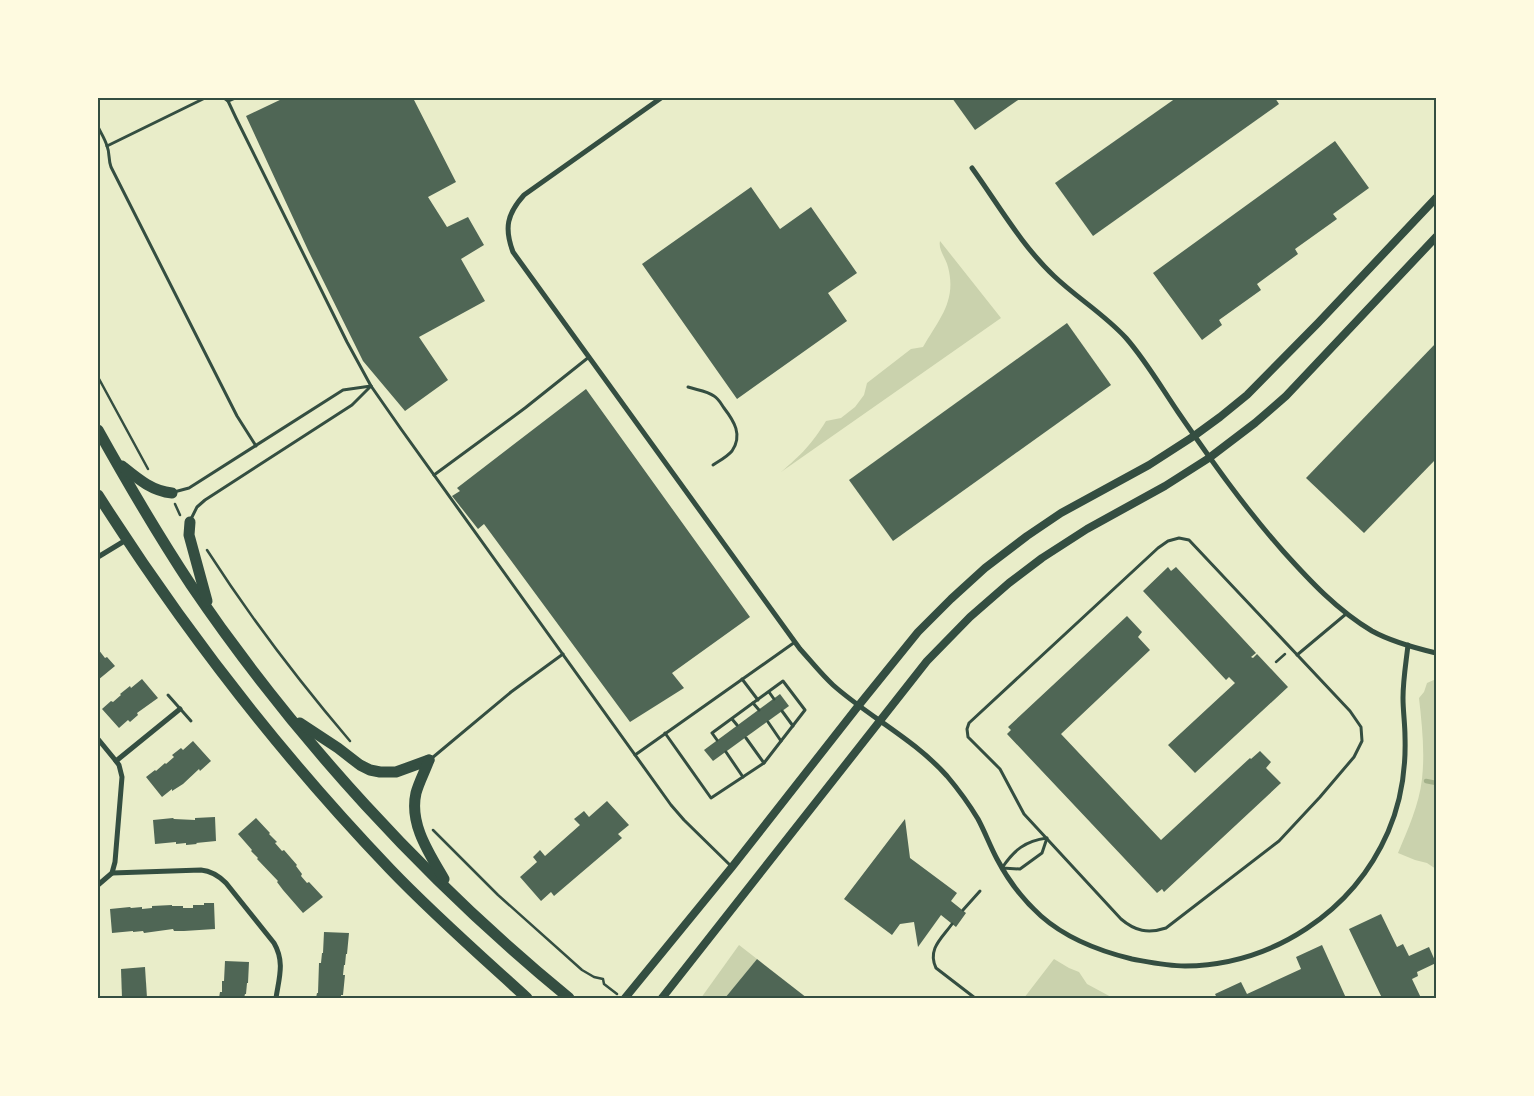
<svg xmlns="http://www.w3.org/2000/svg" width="1534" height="1096" font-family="'Titillium Web',sans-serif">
<rect width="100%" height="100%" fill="#e9edc9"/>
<!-- green -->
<g fill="#cad2ad">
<path d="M940 241 1001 318 781 472C801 455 812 444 826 421L841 418 855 407 864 395 867 383 911 349 923 347C939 319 957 301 948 267 946 258 938 250 940 241Z"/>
<path d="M1436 679V818L1435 823 1436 869 1427 863 1415 860 1398 853C1408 829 1419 805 1422 779 1425 752 1422 725 1419 698L1424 692 1427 683Z"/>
<path d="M739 945 757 959 725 998H701Z"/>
<path d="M1054 959 1069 968 1079 972 1087 984 1113 998H1024Z"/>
</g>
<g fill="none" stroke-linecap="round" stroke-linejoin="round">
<!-- stream -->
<path stroke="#a3b18a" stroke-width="4.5" d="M1426 781 1436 783"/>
</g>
<!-- building -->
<g fill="#4f6655">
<path d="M284 98H413L456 182 428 197 447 227 468 217 484 245 461 259 485 301 419 337 448 380 405 411 363 361 308 250 246 116Z"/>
<path d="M952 98H1021L975 130Z"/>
<path d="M1176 98H1275L1279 104 1093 236 1055 183Z"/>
<path d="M1335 141 1369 188 1333 214 1337 219 1295 249 1298 254 1257 284 1261 290 1219 320 1222 325 1202 340 1153 273Z"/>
<path d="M751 187 780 229 811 207 857 273 828 293 847 321 737 399 642 264Z"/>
<path d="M1067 323 1111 385 893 541 849 480Z"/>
<path d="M1436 343V459L1364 533 1306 478Z"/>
<path d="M586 389 750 617 672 673 684 688 630 722 484 524 478 529 452 496 460 491 457 488Z"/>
<path d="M1168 567 1171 571 1176 567 1256 653 1251 657 1253 658 1257 654 1288 687 1195 773 1168 745 1235 683 1229 677 1226 680 1143 591Z"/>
<path d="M1127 616 1142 632 1138 637 1150 650 1061 734 1161 840 1250 758 1251 759 1260 751 1271 762 1266 768 1281 783 1164 892 1162 889 1157 893 1007 734 1011 730 1008 727Z"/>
<path d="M98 649 105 658 107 657 115 666 98 680Z"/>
<path d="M142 679 158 698 137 713 138 715 130 722 128 720 119 728 102 709 111 701 113 702 121 695 120 694 130 686 131 688Z"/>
<path d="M780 694 789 706 713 761 704 750Z"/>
<path d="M193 741 211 761 200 771 199 769 183 784 172 791V789L162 797 146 777 155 770 156 771 165 763 166 764 174 757 172 755 181 748 183 750Z"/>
<path d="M607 801 629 825 618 834 622 838 554 896 551 892 541 901 520 877 537 862 533 857 540 850 545 856 580 825 574 819 584 811 589 817Z"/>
<path d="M215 817 216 841 196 843 197 844 186 845V843L176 844V842L155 844 153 820 173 818 174 819 195 820V818Z"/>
<path d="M256 818 270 833 269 834 277 842 275 843 282 851 284 850 297 865 296 866 302 874 301 876 307 883 309 882 323 897 303 913 283 890 277 882 278 881 257 859 258 858 251 851 252 850 238 834Z"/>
<path d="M905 819 910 858 957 893 951 901 966 913 956 927 941 915 918 947 914 922 900 924 892 935 844 899Z"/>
<path d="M204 903H214L215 929 184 931H174L173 929 144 933 143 931 133 932V931L112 933 110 909 130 907 131 908 142 907V909L152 908V906L172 905V906H183V908H193V905H204Z"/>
<path d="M1381 914 1397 947 1403 944 1409 956 1429 947 1436 963 1417 972 1418 976 1412 979 1421 998H1382L1349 929Z"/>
<path d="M324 932 349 933 347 954H346L345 965H344L343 975H345L343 995H341V998H316L317 993H318L319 963H321L322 953H323Z"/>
<path d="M1322 945 1346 998H1217L1215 994 1241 982 1247 994 1301 969 1296 957Z"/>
<path d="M757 959 807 998H725Z"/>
<path d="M225 961 249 962 248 983H247L246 994H245L244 998H219L220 992H222V981H224Z"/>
<path d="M145 967 147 998H122L121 969Z"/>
</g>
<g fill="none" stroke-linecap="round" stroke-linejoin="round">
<!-- path -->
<g stroke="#344e41" stroke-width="2.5">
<path d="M98 377 148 469"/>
<path d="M175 504 180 515"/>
<path d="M207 550C250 617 298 680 350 741"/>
<path d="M1276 662 1285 654"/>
<path d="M433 830 498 895 582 970 594 977 603 979 604 984 617 994"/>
</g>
<!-- service -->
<g stroke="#344e41" stroke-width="3">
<path d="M224 98 228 101"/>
<path d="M235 98 228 101 236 118 347 342 371 386 401 429 671 805 684 820 732 867"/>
<path d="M98 127C101 133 105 139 107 146 110 153 108 159 111 167L237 416 256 446"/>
<path d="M107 146 205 98"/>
<path d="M688 387C697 390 707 391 714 396 719 399 721 404 724 408 734 421 743 435 732 451 727 457 719 461 713 465"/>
<path d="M434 475 525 408 589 357"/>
<path d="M174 492 189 488 343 390 371 386"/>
<path d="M191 519 197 507 205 500 352 405 371 386"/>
<path d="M1179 538 1189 540 1350 711 1361 727 1362 741 1354 757 1320 797 1279 841 1166 928C1148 934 1135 931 1121 919L1024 814 1000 769 968 737 967 729 969 723 1158 548 1168 541Z"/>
<path d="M1297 655 1346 614"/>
<path d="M742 679 758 700"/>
<path d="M769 692 774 699"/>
<path d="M168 695 191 721"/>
<path d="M753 703 759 710"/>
<path d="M782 711 793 726"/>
<path d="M732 719 737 725"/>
<path d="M768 722 781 741"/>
<path d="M665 733 711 798 764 763 805 710 783 681 712 733 717 740"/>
<path d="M746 738 764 763"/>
<path d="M726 752 743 777"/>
<path d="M635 755 795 642"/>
<path d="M432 758 511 692 563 654"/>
<path d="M1047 838 1042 853 1020 869 1002 868C1014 850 1025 841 1047 838Z"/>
<path d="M963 910 980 891"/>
<path d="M952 924C942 938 927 949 936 968L975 998"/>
</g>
<!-- minor -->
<g stroke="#344e41" stroke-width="5">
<path d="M661 98 524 195C507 214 504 228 513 252L800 649C811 661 821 674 833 685 869 717 914 739 947 776 958 789 969 804 978 819 985 832 990 846 997 859 1008 880 1023 900 1041 916 1067 939 1099 951 1132 959 1149 962 1167 966 1185 966 1273 965 1353 912 1388 832 1401 802 1406 769 1405 737 1405 724 1403 711 1403 698 1403 680 1406 663 1408 645"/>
<path d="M972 168C998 204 1022 246 1054 276 1077 298 1104 314 1126 338 1146 361 1161 387 1178 412 1211 460 1244 507 1283 551 1310 581 1337 610 1372 631 1392 642 1415 648 1436 653"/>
<path d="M98 557 126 540"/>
<path d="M98 739 116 761 119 765 122 777 115 862 112 873 98 885"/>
<path d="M116 761 180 709"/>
<path d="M112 873 201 870C212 871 219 876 226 883L274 943C285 962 279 978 276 998"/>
</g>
<!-- tertiary -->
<g stroke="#344e41" stroke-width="8">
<path d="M625 998 732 867 859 705 918 632 951 599 985 568 1027 536 1061 513 1149 465 1194 436 1220 417 1247 395 1318 323 1436 198"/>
<path d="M662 998 927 661 970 617 1009 583 1042 558 1087 529 1165 486 1209 458 1255 423 1286 396 1436 237"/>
</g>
<!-- trunk -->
<g stroke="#344e41" stroke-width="11">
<path d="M98 430C127 482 158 535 191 585 295 738 426 881 569 998"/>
<path d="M122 466C138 479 152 491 172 493"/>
<path d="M98 495C184 630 279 753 390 869 433 914 481 956 527 998"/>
<path d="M190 522 189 535 207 601"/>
<path d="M300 723 338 748 360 765 370 770 380 772H396L429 760"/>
<path d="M429 760C425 771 419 782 416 793 409 824 429 853 444 879"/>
</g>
</g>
<!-- border -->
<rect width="1534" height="1096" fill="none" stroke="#fefae0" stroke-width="198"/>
<rect x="99" y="99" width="1336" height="898" fill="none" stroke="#344e41" stroke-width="2"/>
</svg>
